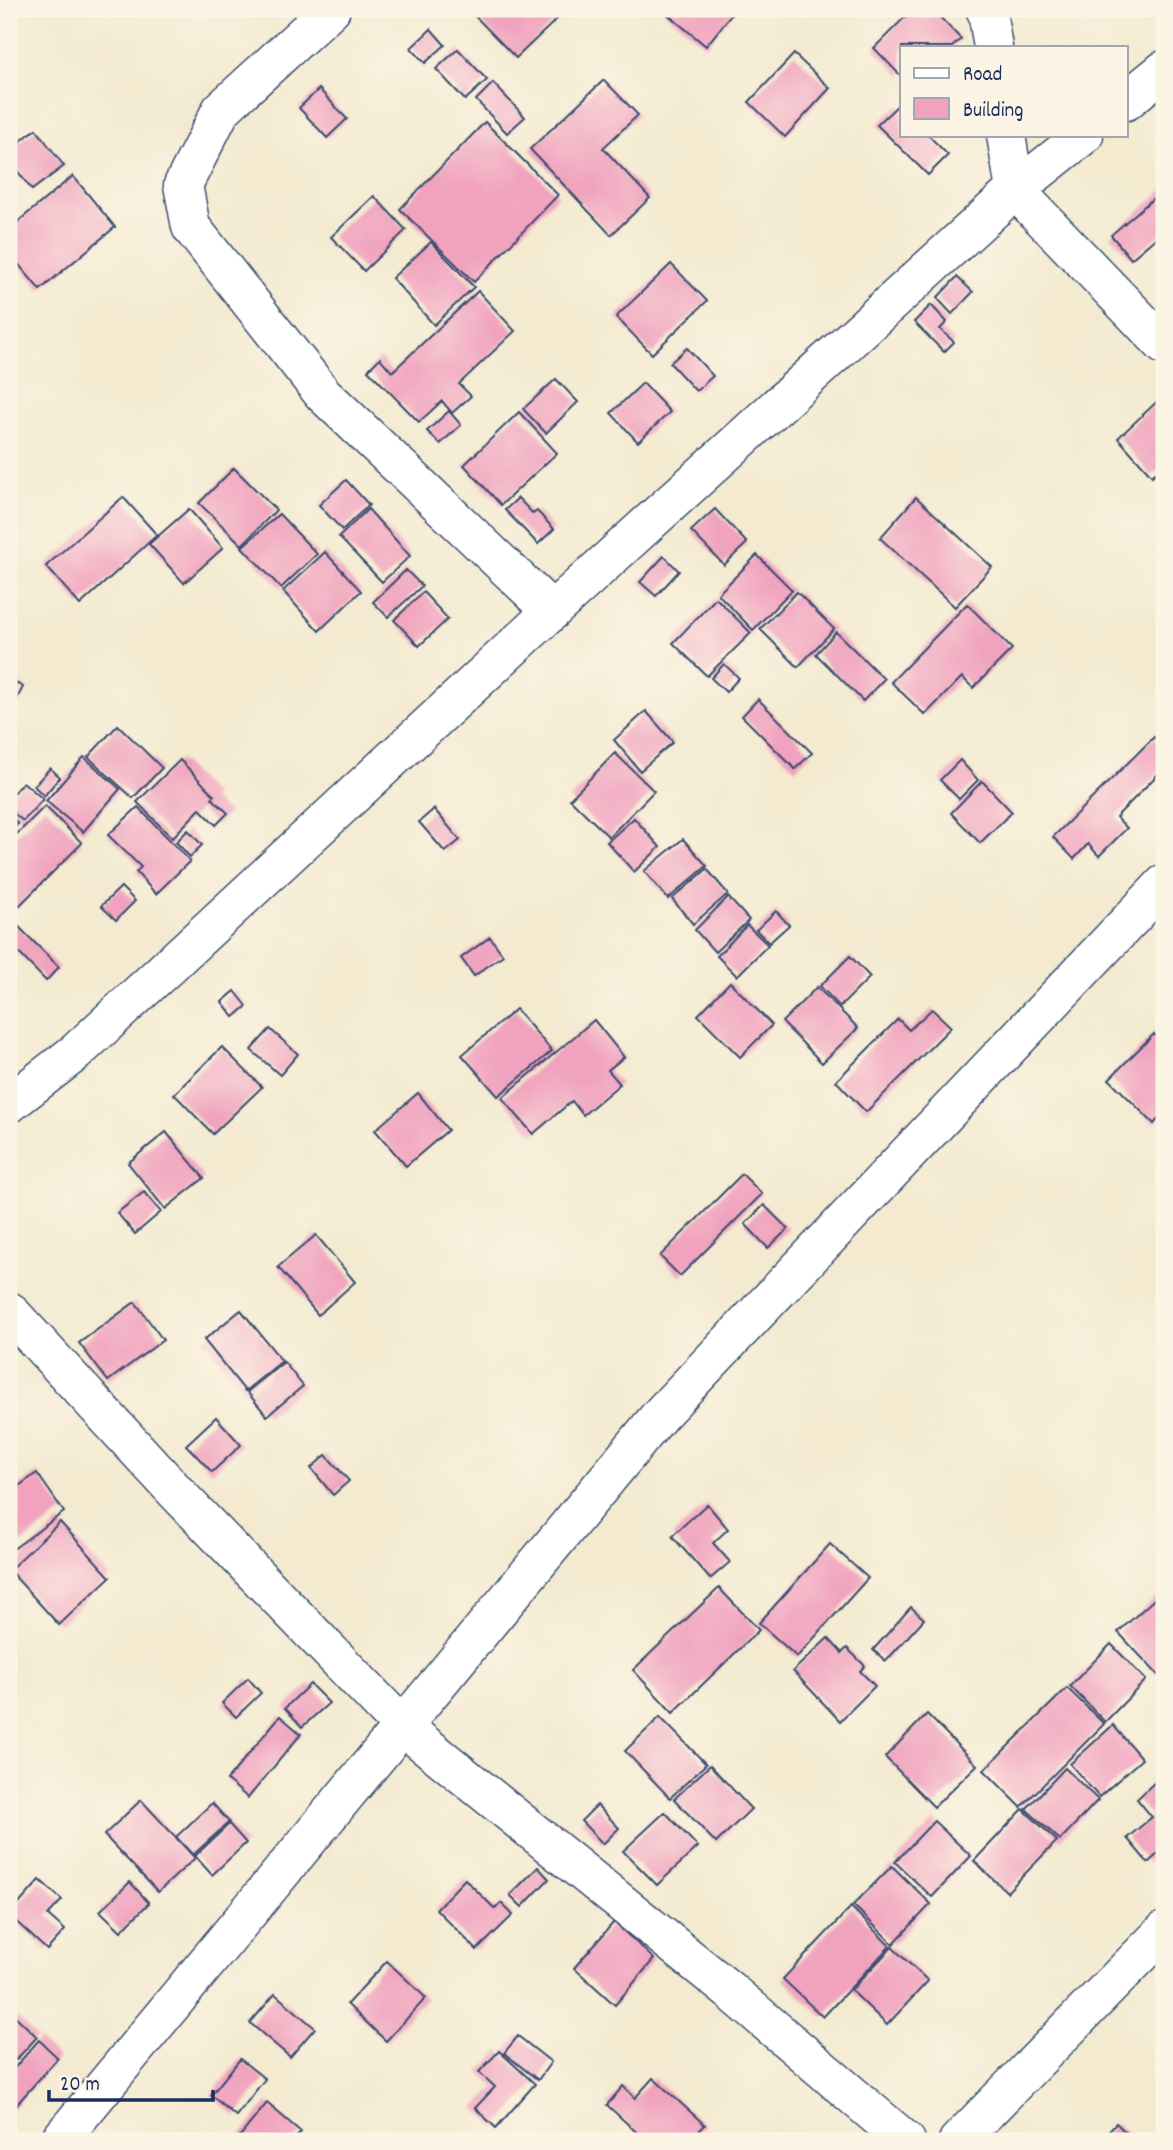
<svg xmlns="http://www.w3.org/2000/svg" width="1173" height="2150" font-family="Dekko,sans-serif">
<rect width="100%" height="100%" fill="#fcf5e5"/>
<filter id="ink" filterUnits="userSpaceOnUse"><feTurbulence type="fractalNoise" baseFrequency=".0143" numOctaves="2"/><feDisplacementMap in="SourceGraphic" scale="14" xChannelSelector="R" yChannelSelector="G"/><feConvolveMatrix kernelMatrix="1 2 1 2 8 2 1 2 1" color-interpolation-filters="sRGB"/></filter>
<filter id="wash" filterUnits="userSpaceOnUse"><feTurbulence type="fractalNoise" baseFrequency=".00686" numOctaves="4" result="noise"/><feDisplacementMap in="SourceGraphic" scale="28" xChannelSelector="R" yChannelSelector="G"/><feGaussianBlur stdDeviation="1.57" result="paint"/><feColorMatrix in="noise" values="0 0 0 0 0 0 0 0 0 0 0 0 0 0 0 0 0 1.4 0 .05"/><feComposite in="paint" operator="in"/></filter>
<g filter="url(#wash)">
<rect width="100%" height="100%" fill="#f3ead0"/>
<g id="blocks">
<!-- building -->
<g fill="#f0a2be">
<path d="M468 9H549L558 18 516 58Z"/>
<path d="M669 9H736L706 46 666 13Z"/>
<path d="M913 9H932L961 39 952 47H902V77L874 48Z"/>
<path d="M431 29 445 45 425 63 411 48Z"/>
<path d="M458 49 487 80 465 100 436 69Z"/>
<path d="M794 54 830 88 785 137 749 102Z"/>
<path d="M604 80 638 115 603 148 650 198 611 235 530 149Z"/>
<path d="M493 83 525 117 507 133 476 100Z"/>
<path d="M319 89 347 119 327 138 299 108Z"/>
<path d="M898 105 902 109V135H928L948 155 928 175 877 125Z"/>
<path d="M9 117 18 129 9 136Z"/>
<path d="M485 122 558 195 474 282 400 209Z"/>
<path d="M36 129 64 166 32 190 9 160V150Z"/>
<path d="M73 176 115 227 40 290 9 253V229Z"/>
<path d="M1164 189V231L1131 259 1111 235Z"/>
<path d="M374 196 406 230 364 271 331 237Z"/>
<path d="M431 242 474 287 434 325 392 278Z"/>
<path d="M671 264 707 301 652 354 616 317Z"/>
<path d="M957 277 973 292 952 314 937 298Z"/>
<path d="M478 291 515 331 459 384 471 396 452 413 442 401 419 422 368 370 380 358 392 372Z"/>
<path d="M931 305 947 322 940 329 954 342 944 352 914 322Z"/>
<path d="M687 348 713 376 696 391 670 363Z"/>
<path d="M556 379 578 402 546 433 523 409Z"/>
<path d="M643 383 670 412 638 442 611 413Z"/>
<path d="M1164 395V465L1152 476 1118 438Z"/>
<path d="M449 411 461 425 440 444 427 431Z"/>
<path d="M519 412 557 453 501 505 464 465Z"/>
<path d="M234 468 276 510 242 545 199 503Z"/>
<path d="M346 480 369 505 342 530 319 505Z"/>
<path d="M123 497 157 535 80 605 46 566Z"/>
<path d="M916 497 992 567 955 607 880 538Z"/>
<path d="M518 498 533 514 537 511 554 529 538 544 505 510Z"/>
<path d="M189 509 223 548 184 583 149 544Z"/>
<path d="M368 509 410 556 382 582 339 537Z"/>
<path d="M715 509 747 543 724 565 691 531Z"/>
<path d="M279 514 317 554 281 588 242 547Z"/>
<path d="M325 552 361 591 319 631 283 591Z"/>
<path d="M757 555 792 590 753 630 718 594Z"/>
<path d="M664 556 679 571 656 596 640 582Z"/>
<path d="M406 570 422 586 388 617 373 602Z"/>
<path d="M423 592 448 619 419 646 394 620Z"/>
<path d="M797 592 834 629 798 667 760 629Z"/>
<path d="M716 598 751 633 707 676 673 643Z"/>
<path d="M967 604 1012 649 973 688 962 677 925 715 891 682Z"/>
<path d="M836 632 884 679 863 701 816 654Z"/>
<path d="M724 664 739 678 726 692 711 678Z"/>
<path d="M9 679 23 687 9 714Z"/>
<path d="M758 699 812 753 795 769 742 716Z"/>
<path d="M646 711 673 742 640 771 614 740Z"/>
<path d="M118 725 162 768 133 798 88 757Z"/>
<path d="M1154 737 1164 747V768L1116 817 1127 828 1099 856 1088 844 1074 859 1053 837Z"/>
<path d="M615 753 654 791 609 837 570 799Z"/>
<path d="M84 757 120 789 83 832 46 801Z"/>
<path d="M180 760 214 795 212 798 228 813 216 825 200 809 172 838 137 802Z"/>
<path d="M960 760 978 780 959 799 940 780Z"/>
<path d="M50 768 60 777 44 796 34 786Z"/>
<path d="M982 781 1012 812 980 843 951 813Z"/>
<path d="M23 782 43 799 23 821 9 809V798Z"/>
<path d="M45 806 82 843 9 916V842Z"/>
<path d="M138 807 190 861 156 894 136 872 141 867 108 835Z"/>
<path d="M434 809 460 840 445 852 419 822Z"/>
<path d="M9 814 18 824 9 832Z"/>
<path d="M634 818 660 847 634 872 607 842Z"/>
<path d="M188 830 202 845 190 857 176 842Z"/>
<path d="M683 839 707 866 668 899 644 871Z"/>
<path d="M707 869 728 894 693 924 672 899Z"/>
<path d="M121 887 135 901 116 920 101 906Z"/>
<path d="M728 897 749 920 715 952 695 930Z"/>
<path d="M776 911 789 925 769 943 756 930Z"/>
<path d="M14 922 59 967 46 981 9 943V927Z"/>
<path d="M747 925 768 945 737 976 717 956Z"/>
<path d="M490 937 503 955 474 976 461 958Z"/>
<path d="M850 956 870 977 840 1007 820 986Z"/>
<path d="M730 982 772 1025 740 1057 698 1015Z"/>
<path d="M817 987 858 1028 822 1063 782 1022Z"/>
<path d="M235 991 247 1006 234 1017 222 1002Z"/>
<path d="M516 1009 552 1051 498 1096 462 1055Z"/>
<path d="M932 1009 951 1027 866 1112 836 1081 898 1019 909 1030Z"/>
<path d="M594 1020 624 1057 608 1070 620 1084 583 1115 572 1101 533 1134 502 1098Z"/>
<path d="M270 1029 298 1054 280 1075 251 1050Z"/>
<path d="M1154 1034 1164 1043V1119L1161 1116 1154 1124 1109 1079Z"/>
<path d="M222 1047 262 1087 213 1134 174 1094Z"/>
<path d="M418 1093 448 1130 406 1166 375 1130Z"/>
<path d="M166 1132 204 1178 165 1209 128 1163Z"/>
<path d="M742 1174 762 1194 680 1276 660 1256Z"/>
<path d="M144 1192 161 1212 135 1234 117 1213Z"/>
<path d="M764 1205 788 1229 768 1248 745 1224Z"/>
<path d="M316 1235 355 1282 318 1315 278 1267Z"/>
<path d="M135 1302 163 1340 108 1381 79 1343Z"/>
<path d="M241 1310 282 1361 245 1391 204 1340Z"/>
<path d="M284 1362 303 1386 267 1416 247 1392Z"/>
<path d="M216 1417 241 1445 212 1472 186 1445Z"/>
<path d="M326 1455 349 1481 333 1495 311 1468Z"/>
<path d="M37 1473 64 1512 9 1552V1493Z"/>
<path d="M707 1504 728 1529 713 1543 730 1562 710 1579 672 1536Z"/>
<path d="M60 1522 110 1577 59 1625 9 1570Z"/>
<path d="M830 1544 868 1578 797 1657 759 1623Z"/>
<path d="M719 1588 759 1630 673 1713 633 1670Z"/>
<path d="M1162 1592 1164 1595V1669L1158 1675 1118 1632Z"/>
<path d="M911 1607 924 1619 886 1661 873 1650Z"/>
<path d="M828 1638 842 1653 847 1648 865 1666 860 1671 875 1686 840 1721 793 1671Z"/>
<path d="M1111 1644 1146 1680 1105 1722 1070 1686Z"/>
<path d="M248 1678 261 1693 236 1717 222 1703Z"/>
<path d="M310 1684 329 1703 302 1727 285 1708Z"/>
<path d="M1067 1688 1104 1724 1021 1807 984 1770Z"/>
<path d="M927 1714 977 1765 934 1807 885 1757Z"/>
<path d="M280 1716 301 1734 248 1798 227 1780Z"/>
<path d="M660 1717 706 1764 670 1798 625 1751Z"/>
<path d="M1113 1725 1142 1759 1099 1797 1070 1764Z"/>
<path d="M710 1765 751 1809 716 1843 674 1799Z"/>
<path d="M1065 1768 1098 1800 1060 1840 1026 1809Z"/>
<path d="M1158 1779 1164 1786V1848L1148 1863 1127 1838 1152 1817 1137 1799Z"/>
<path d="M141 1800 195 1858 158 1892 104 1835Z"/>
<path d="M212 1803 229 1822 193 1855 176 1837Z"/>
<path d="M597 1805 619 1828 603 1844 581 1821Z"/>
<path d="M1023 1809 1057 1841 1007 1892 974 1861Z"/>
<path d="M665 1812 698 1847 657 1885 623 1851Z"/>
<path d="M934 1821 971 1856 932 1897 895 1862Z"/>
<path d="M229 1824 246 1843 212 1875 195 1856Z"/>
<path d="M892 1866 931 1904 893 1944 853 1905Z"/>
<path d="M538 1867 549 1879 522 1907 510 1895Z"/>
<path d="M465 1879 495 1909 501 1903 513 1915 477 1950 436 1909Z"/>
<path d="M40 1880 62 1900 48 1915 65 1930 47 1950 9 1915Z"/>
<path d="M130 1882 149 1903 121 1931 100 1911Z"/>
<path d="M851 1907 890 1946 823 2017 783 1979Z"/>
<path d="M614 1922 654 1959 615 2005 574 1968Z"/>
<path d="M892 1947 928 1981 887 2025 851 1990Z"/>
<path d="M387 1961 426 1998 386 2041 347 2004Z"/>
<path d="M275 1994 315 2028 290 2057 250 2023Z"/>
<path d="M9 2010 37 2037 16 2060 9 2053Z"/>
<path d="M518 2036 551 2062 538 2080 504 2053Z"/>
<path d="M39 2040 58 2058 9 2113V2074Z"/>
<path d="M499 2051 535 2084 496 2128 475 2108 495 2087 479 2072Z"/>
<path d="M240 2059 265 2079 236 2116 211 2095Z"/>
<path d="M653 2078 705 2125 689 2141H646L607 2105 623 2086 635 2098Z"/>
<path d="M267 2103 301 2132 293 2141H236Z"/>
<path d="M1116 2123 1135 2141H1099Z"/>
</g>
</g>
</g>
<g filter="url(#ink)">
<use href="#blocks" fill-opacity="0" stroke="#3b4b6f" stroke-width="2"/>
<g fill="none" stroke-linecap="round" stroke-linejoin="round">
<defs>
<g id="street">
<path d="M331 9 221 110 183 185 191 227 323 394 552 611"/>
<path d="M985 9 987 11 993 47"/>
<path d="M1126 101 1164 70"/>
<path d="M1006 135 1015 190 1164 345"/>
<path d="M9 1104 76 1052 552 611 1015 190 1084 135"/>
<path d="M9 1311 175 1491 402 1726 729 1990 906 2141"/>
<path d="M59 2141 660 1415 1164 884"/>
<path d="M958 2141 1164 1931"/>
</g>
</defs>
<!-- street casing -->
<use href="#street" stroke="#3b4b6f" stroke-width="41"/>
<!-- street -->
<use href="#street" stroke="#fff" stroke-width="38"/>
</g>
</g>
<!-- margin -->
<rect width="1173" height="2150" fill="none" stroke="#fcf5e5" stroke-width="35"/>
<!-- legend -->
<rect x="900" y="46" width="228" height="91" fill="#fcf5e5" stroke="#a2a6af" stroke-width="2"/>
<rect x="914" y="68" width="35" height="10" fill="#ffffff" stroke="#a2a6af" stroke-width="2"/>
<text x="963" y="80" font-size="21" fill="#1b2f5e">Road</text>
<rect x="914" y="98" width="35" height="21" fill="#f0a2be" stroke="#a2a6af" stroke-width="2"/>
<text x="963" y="116" font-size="21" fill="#1b2f5e">Building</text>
<!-- scale -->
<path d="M49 2090v10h164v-10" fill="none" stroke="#1b2f5e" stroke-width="3.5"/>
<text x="60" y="2090" font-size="21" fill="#1b2f5e" stroke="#fcf5e5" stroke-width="5" paint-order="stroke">20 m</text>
</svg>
